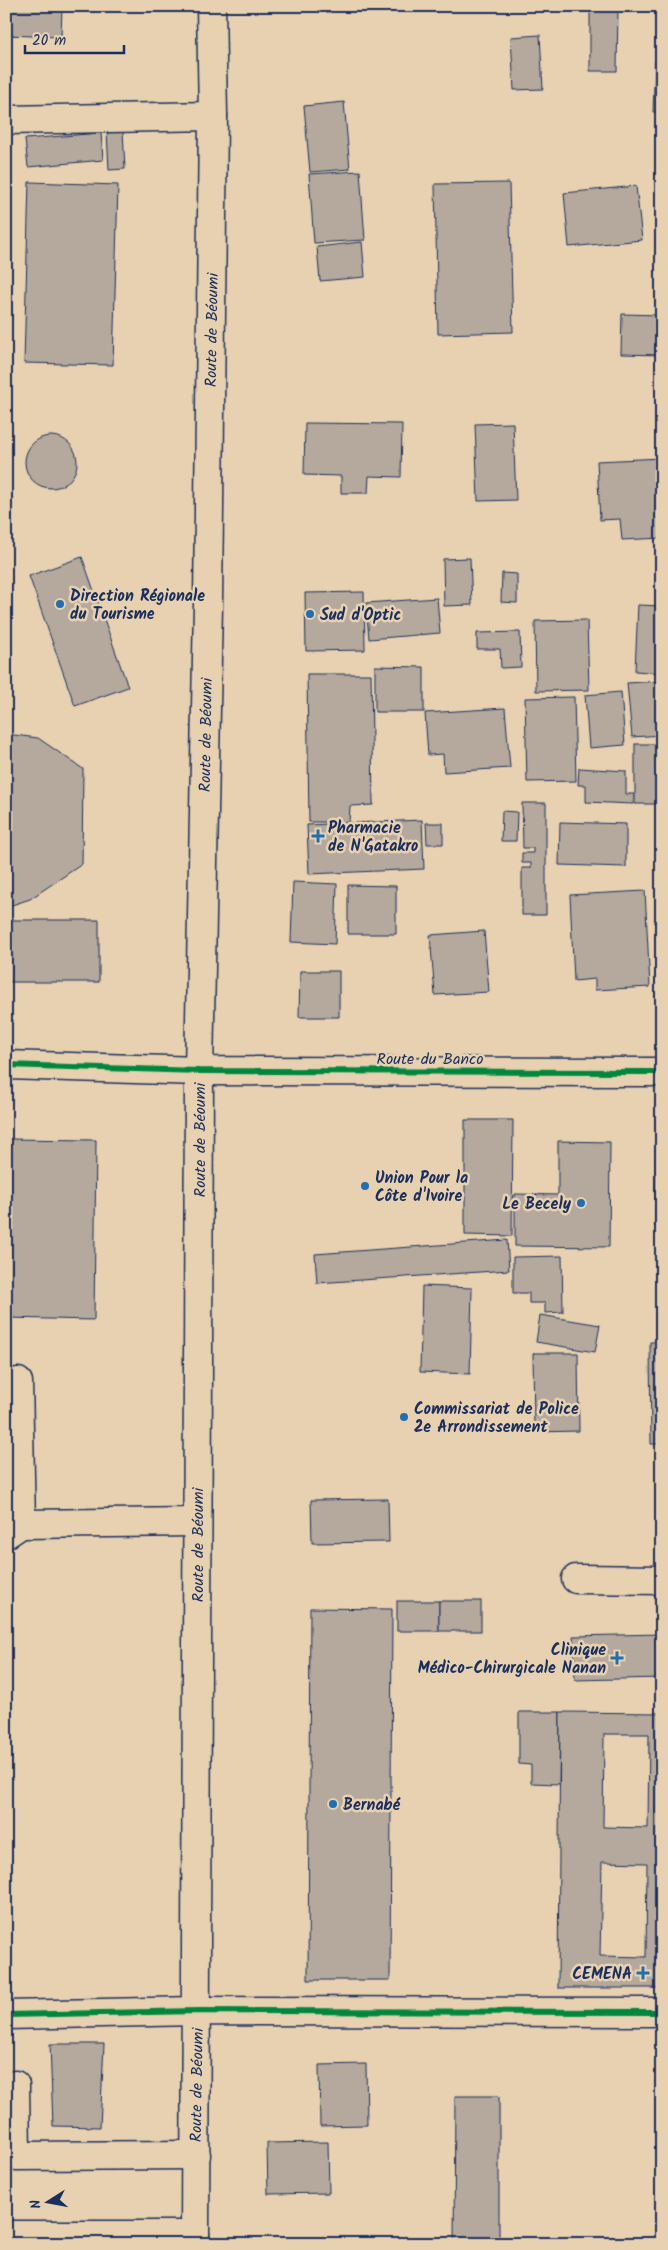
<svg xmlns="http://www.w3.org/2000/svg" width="668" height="2250" font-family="Kalam,sans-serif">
<rect width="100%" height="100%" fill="#e7d1b0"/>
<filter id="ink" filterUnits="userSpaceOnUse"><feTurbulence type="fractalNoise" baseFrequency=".02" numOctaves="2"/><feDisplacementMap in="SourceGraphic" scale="10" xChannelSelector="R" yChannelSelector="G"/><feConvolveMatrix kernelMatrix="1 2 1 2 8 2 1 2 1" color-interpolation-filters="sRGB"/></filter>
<g filter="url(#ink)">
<!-- building -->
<g fill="#b4a99c" stroke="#1b2f5e" fill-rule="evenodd">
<path d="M6 6H62L61 37 6 35Z"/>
<path d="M590 6H618L617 71H590Z"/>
<path d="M540 35 543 89 514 90 511 37Z"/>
<path d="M655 60 662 61V112H653Z"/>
<path d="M344 102 350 169 310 172 304 106Z"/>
<path d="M123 131 125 169 109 170 107 132Z"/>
<path d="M101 133 103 160 28 167 25 139Z"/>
<path d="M360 171 365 240 314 243 309 174Z"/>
<path d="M29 182 118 185 113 365 24 363Z"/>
<path d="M509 183 513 332 438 334 435 184Z"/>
<path d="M636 186 642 240 569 247 564 193Z"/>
<path d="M362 242 365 277 320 281 317 247Z"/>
<path d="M622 314 662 315V355L621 354Z"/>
<path d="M305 423 402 424 401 477 369 476 368 493H341V476L304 475Z"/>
<path d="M513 423 516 500 478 501 475 424Z"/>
<circle cx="51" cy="462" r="26"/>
<path d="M662 458V538L622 540 620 519 600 520 597 461Z"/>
<path d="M82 557 128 687 75 706 29 576Z"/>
<path d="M470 558 472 605 444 606 443 559Z"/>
<path d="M502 573 517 574V603L501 602Z"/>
<path d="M364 592 365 650 306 651 305 593Z"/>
<path d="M437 598 440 633 369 639 366 603Z"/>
<path d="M638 605 662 606V673L635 671Z"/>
<path d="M587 620 589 690 536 691 535 621Z"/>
<path d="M520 632 521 667 501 668 500 649H477V633Z"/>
<path d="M375 666 424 667V712H375Z"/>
<path d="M307 674H371L373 805 350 806 349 822H309Z"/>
<path d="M662 681V735L632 737 627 683Z"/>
<path d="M621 692 625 745 589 748 585 695Z"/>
<path d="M574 697 576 781 527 782 525 698Z"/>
<path d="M505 708 510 768 444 772 443 754 428 755 425 713Z"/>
<path d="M6 734 38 738 83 769 82 864 30 899 6 907Z"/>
<rect x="635" y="744" width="27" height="60"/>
<path d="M579 768 626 771V794H634L633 804 586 802V785H578Z"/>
<path d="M522 803H546V915H522V868H531V863H522V853H533V848H523Z"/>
<path d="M502 811 517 812 516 841H501Z"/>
<path d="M422 820 424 869 309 874 307 825Z"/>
<path d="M560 822 626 824V867L559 865Z"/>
<path d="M426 823H443V844H427Z"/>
<path d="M293 882 337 884 335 944 291 942Z"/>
<path d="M348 885 396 886V934H348Z"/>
<path d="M645 891 650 987 595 990V979L574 981 570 895Z"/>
<rect x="6" y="920" width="93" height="62"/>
<path d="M484 931 489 992 435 995 430 935Z"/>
<path d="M300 971H339V1017H299Z"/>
<path d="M465 1120H513L512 1236 465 1235Z"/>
<path d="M657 1128H662V1227H655Z"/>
<path d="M6 1139 96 1140 94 1320 6 1318Z"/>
<path d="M558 1141 610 1142 609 1247 515 1246V1194L558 1195Z"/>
<path d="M507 1240 509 1270 317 1283 315 1254Z"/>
<path d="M562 1256 563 1312 545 1313V1303H529V1293H513V1257Z"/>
<path d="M422 1286 472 1288 470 1374 420 1372Z"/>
<path d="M540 1315 600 1325 595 1352 536 1342Z"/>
<path d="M650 1342H662V1444H651Z"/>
<path d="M533 1353H578L579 1431 534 1432Z"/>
<path d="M388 1499 389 1542 312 1543 311 1500Z"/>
<rect x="397" y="1601" width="42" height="30"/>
<rect x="439" y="1601" width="42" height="30"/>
<path d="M310 1608 392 1609 390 1980H308Z"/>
<path d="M662 1634V1678L575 1680 573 1636Z"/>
<path d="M519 1712H560L559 1784 531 1783V1765L519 1764Z"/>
<path d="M560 1712 662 1713V1988H558ZM604 1734H649L648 1828 603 1827ZM602 1862 647 1863 646 1957 600 1956Z"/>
<path d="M50 2044H104L100 2127 53 2126Z"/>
<path d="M366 2064 367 2125 320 2126 319 2065Z"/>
<path d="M455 2096H499V2244H454Z"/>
<path d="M328 2142 329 2193 268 2194 267 2143Z"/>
</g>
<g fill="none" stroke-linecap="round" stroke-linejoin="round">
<defs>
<g id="minor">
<path d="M6 120 213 116"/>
<path d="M6 1065 199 1071 662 1072"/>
<path d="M18 1382 21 1524"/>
<path d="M6 1534 21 1524 197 1522"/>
<path d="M576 1579 662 1580"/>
<path d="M6 2015 197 2011 662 2012"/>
<path d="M15 2085 16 2156 196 2155"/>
<path d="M6 2235H195"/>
</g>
<path id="major" d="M195 2244 199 1071 208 605 213 116 211 6"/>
</defs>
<!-- minor casing -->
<use href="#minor" stroke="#1b2f5e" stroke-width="31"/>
<!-- major casing -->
<use href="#major" stroke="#1b2f5e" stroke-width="31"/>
<!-- minor -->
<use href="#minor" stroke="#e7d1b0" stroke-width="28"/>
<!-- major -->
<use href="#major" stroke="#e7d1b0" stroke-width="28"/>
<defs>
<g id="cycleway">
<path d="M6 1065 199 1071 662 1072"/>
<path d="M6 2015 197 2011 662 2012"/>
</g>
</defs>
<!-- cycleway casing -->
<use href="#cycleway" stroke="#e7d1b0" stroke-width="9"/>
<!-- cycleway -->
<use href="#cycleway" stroke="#00873e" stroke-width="6"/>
</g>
</g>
<!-- markers -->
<g fill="#1f6fb2" stroke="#e7d1b0" stroke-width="2">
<circle cx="60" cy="604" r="5"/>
<circle cx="310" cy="614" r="5"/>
<path d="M315.5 828.5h5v5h5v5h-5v5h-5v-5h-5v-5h5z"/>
<circle cx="365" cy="1186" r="5"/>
<circle cx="581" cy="1203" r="5"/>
<circle cx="404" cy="1417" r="5"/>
<path d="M614.5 1650.5h5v5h5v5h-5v5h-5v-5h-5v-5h5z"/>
<circle cx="333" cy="1804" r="5"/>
<path d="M640.5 1965.5h5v5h5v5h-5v5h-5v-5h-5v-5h5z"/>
</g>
<g text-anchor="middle" stroke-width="5" stroke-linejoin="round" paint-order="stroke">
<!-- street labels -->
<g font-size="16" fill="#1b2f5e" stroke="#e7d1b0">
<text transform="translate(211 330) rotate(-89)" y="6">Route de Béoumi</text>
<text transform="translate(205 735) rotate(-89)" y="6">Route de Béoumi</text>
<text x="430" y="1064">Route du Banco</text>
<text transform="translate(199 1140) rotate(-90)" y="6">Route de Béoumi</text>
<text transform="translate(197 1545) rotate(-90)" y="6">Route de Béoumi</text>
<text transform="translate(196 2085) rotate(-89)" y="6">Route de Béoumi</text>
</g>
<!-- poi labels -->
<g font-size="16" font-weight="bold" fill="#1b2f5e" stroke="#e7d1b0" text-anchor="start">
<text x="70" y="601">Direction Régionale<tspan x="70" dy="18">du Tourisme</tspan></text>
<text x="320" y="620">Sud d'Optic</text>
<text x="328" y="833">Pharmacie<tspan x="328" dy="18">de N'Gatakro</tspan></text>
<text x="375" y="1183">Union Pour la<tspan x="375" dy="18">Côte d'Ivoire</tspan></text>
<text x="571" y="1209" text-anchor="end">Le Becely</text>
<text x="414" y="1414">Commissariat de Police<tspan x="414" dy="18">2e Arrondissement</tspan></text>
<text x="606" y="1655" text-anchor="end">Clinique<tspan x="606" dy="18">Médico-Chirurgicale Nanan</tspan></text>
<text x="343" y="1810">Bernabé</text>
<text x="632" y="1979" text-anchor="end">CEMENA</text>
</g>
</g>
<!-- margin -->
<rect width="668" height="2250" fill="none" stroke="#e7d1b0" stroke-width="25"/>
<rect x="12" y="12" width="643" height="2225" fill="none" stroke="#1b2f5e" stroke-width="2" filter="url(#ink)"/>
<!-- north arrow -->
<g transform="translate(48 2202) rotate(259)" stroke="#e7d1b0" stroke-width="4" paint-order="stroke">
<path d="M0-4L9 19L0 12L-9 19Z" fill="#1b2f5e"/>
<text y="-8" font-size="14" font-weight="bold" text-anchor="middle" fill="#1b2f5e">N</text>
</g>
<!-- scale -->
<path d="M25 45v8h99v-8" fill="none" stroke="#1b2f5e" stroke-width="2.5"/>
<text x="32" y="45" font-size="15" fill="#1b2f5e" stroke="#e7d1b0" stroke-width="4" paint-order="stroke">20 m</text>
</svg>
